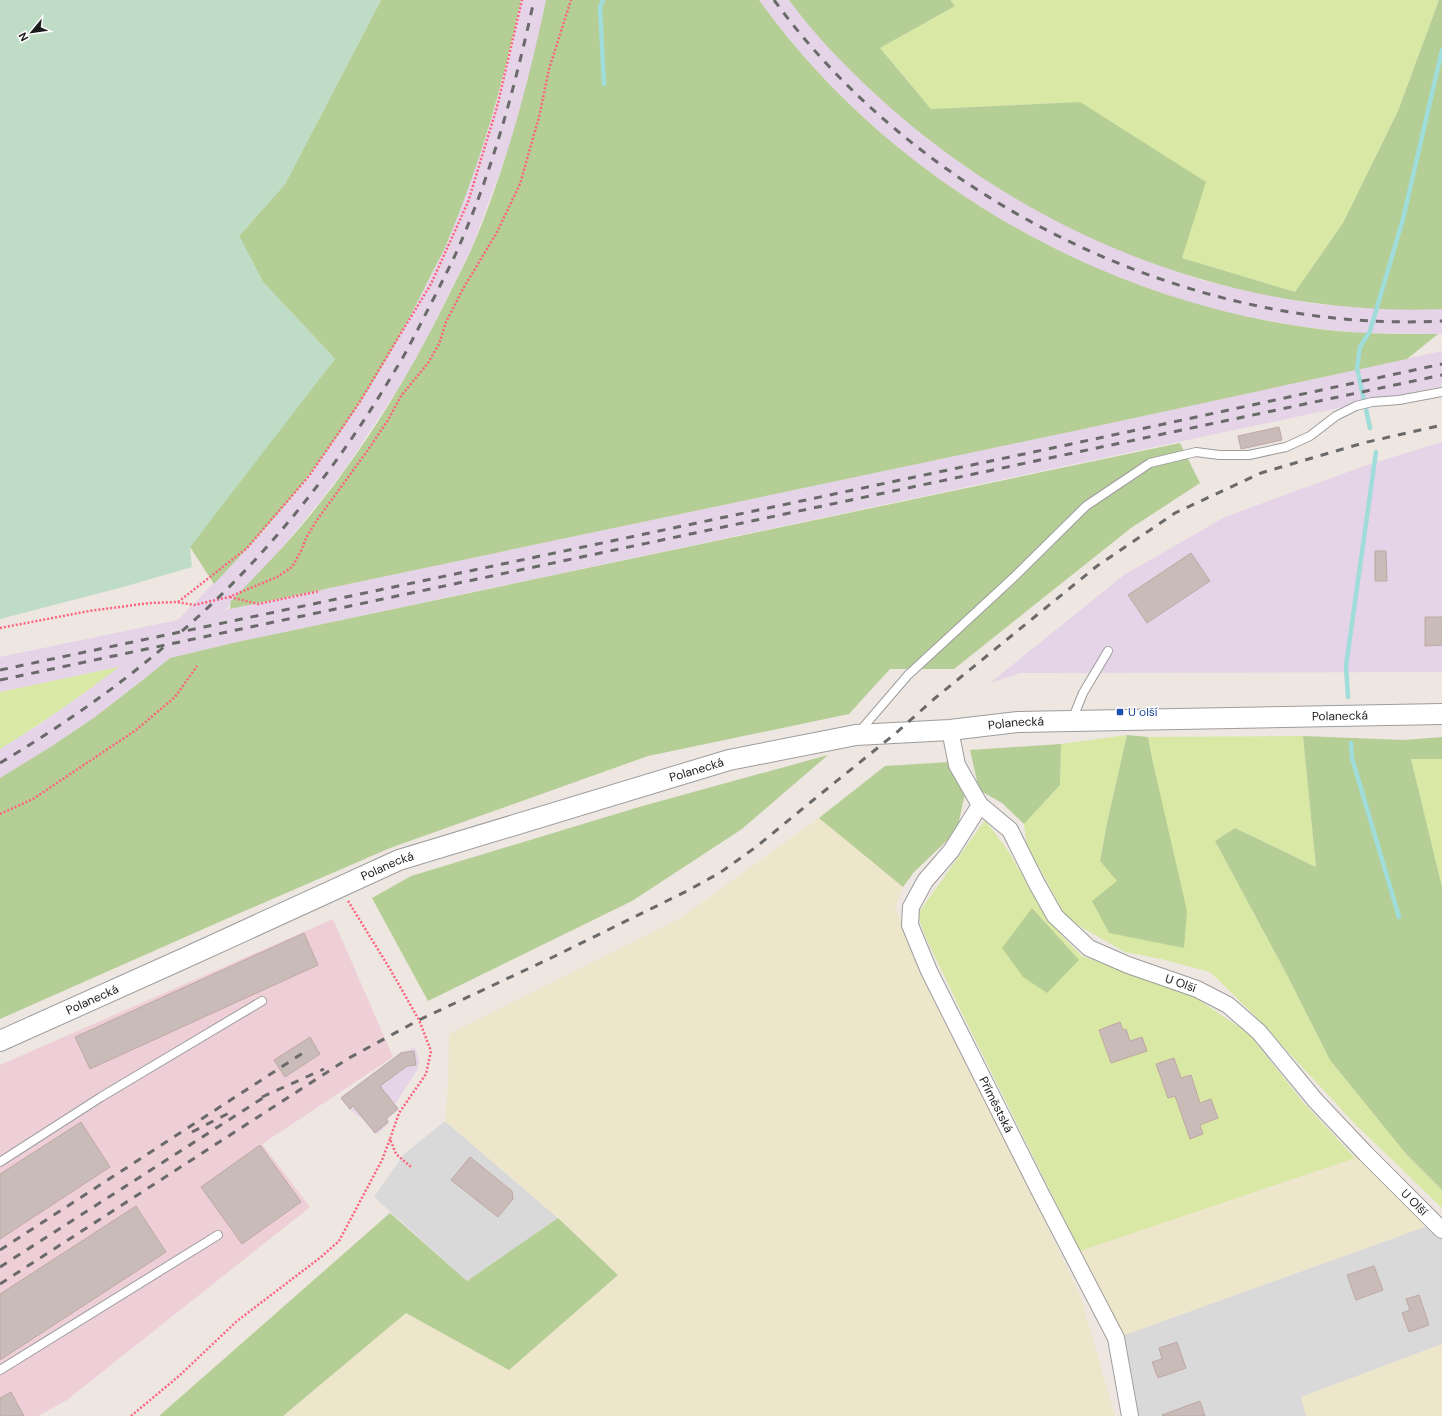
<svg xmlns="http://www.w3.org/2000/svg" width="1442" height="1416" font-family="'DM Sans',sans-serif">
<rect width="100%" height="100%" fill="#eee6e1"/>
<!-- residential -->
<g fill="#dad9d9">
<path d="M445 1121 558 1218 467 1281 374 1197 404 1154Z"/>
<path d="M1430 1225 1442 1235V1344L1302 1397 1306 1416H1130L1116 1338Z"/>
</g>
<!-- commercial -->
<path fill="#efcfd7" d="M333 919 393 1057 262 1144 310 1207 67 1400 38 1416H0V1065Z"/>
<!-- industrial -->
<g fill="#e5d3e7">
<path d="M521 0H546L535 56 508 150 471 250 428 336 405 378 349 463 322 499 282 548 225 610 1074 431 1442 351V386L237 642 170 658 144 679 95 717 52 746 0 778V749L39 725 80 696 118 667 0 692V657L178 620 264 531 303 484 329 449 361 401 406 325 449 240 484 142 499 94 511 50Z"/>
<path d="M759 0H789L825 43 853 73 892 109 927 138 970 170 1147 261 1201 280 1254 292 1308 303 1364 308 1442 309V334L1362 333 1304 327 1249 317 1194 304 1139 285 1095 268 1046 244 1000 219 956 191 911 158 875 128 835 90 807 60 773 19Z"/>
<path d="M1442 442V672L1020 673 990 683 1124 575 1225 517 1364 466Z"/>
<path d="M415 1048 419 1060 417 1070 395 1104 399 1108 388 1117 389 1123 377 1134 367 1122 349 1109 341 1097 401 1052Z"/>
</g>
<!-- farmland -->
<g fill="#ede6cb">
<path d="M819 818 903 887 895 908 1081 1297 1115 1416H283L406 1313 509 1369 618 1275 558 1218 445 1121 448 1086 449 1034 680 918Z"/>
<path d="M1361 1155 1430 1225 1116 1338 1072 1254Z"/>
<path d="M1442 1344V1416H1306L1301 1397Z"/>
</g>
<!-- grass -->
<g fill="#d9e9a5">
<path d="M950 0H1439L1398 111 1343 223 1295 292 1182 258 1080 102 931 109 880 48 955 6Z"/>
<path d="M119 667C81 696 42 723 0 749V692Z"/>
<path d="M1127 735 1107 823 1100 861 1118 881 1110 933 1153 762 1148 737 1303 736 1316 867 1235 828 1215 841 1287 975 1330 1060 1407 1155 1442 1190V1208L1355 1124 1255 1016 1210 972 1161 959 1125 952 1067 919 1027 845 1024 824 1060 785 1061 744Z"/>
<path d="M1411 759H1442V887Z"/>
<path d="M985 820 1009 852 1037 901 1063 937 1082 956 1193 996 1248 1033 1303 1102 1355 1158 1080 1251 961 1011 927 940 917 915Z"/>
</g>
<!-- forest -->
<g fill="#b5ce95">
<path d="M381 0H521C504 81 481 161 449 238 442 256 432 272 424 289 390 358 350 423 303 483 275 519 245 551 214 584L190 547 273 434 335 359 263 282 239 236 285 184Z"/>
<path d="M546 0H759C886 176 1090 296 1304 327 1348 334 1393 334 1438 334L1407 359 1074 431 230 609 231 601C248 584 265 566 282 548 348 475 402 390 446 301 454 284 464 266 472 248 506 168 528 85 546 0Z"/>
<path d="M789 0H950L955 6 880 48 931 109 1080 102 1206 182 1182 258 1295 292 1343 223 1398 111 1439 0H1442V309C1408 311 1374 309 1340 306 1166 289 1001 211 873 92 843 64 813 33 789 0Z"/>
<path d="M1180 443 1200 483 1131 528 954 669H890L849 714 648 756 390 848 217 923 0 1019V778L52 746 95 717 144 679 170 658 237 642Z"/>
<path d="M1127 735 1148 737 1153 763 1187 911 1184 948 1109 933 1092 901 1117 881 1100 861 1107 823Z"/>
<path d="M1303 736 1404 740 1442 737V759H1411L1442 887V1190L1407 1155 1330 1060 1287 975 1215 841 1235 828 1316 867Z"/>
<path d="M1061 744 1060 785 1024 824 1002 803 979 790 970 750Z"/>
<path d="M828 755 742 829 632 901 428 1001 372 898 411 876 639 807Z"/>
<path d="M949 762 965 793 957 831 914 872 903 887 819 818 885 766Z"/>
<path d="M1032 908 1079 960 1047 993 1023 977 1002 948Z"/>
<path d="M390 1213 467 1281 558 1218 618 1275 509 1370 406 1313 283 1416H159Z"/>
</g>
<!-- wetland -->
<path fill="#bedcc6" d="M0 0H381L285 184 239 236 263 282 335 359 190 547 192 567 123 587 0 619Z"/>
<g fill="none" stroke-linecap="round" stroke-linejoin="round">
<!-- stream -->
<g stroke="#a0dcda" stroke-width="4.5">
<path d="M603 0 600 7 604 84"/>
<path d="M1370 428 1357 368 1360 347 1370 331 1403 219 1442 50"/>
<path d="M1348 697 1346 666 1376 452"/>
<path d="M1351 743 1352 758 1399 917"/>
</g>
</g>
<!-- building -->
<g fill="#c9bbb8" stroke="#bfa8a3">
<path d="M1279 427 1282 440 1241 449 1238 436Z"/>
<path d="M1375 551H1386L1387 581H1375Z"/>
<path d="M1191 553 1210 581 1147 623 1128 595Z"/>
<path d="M1425 617H1442V645L1425 646Z"/>
<path d="M304 933 318 965 90 1069 75 1037Z"/>
<path d="M1120 1022 1123 1030 1126 1029 1130 1041 1142 1037 1147 1051 1111 1063 1099 1030Z"/>
<path d="M310 1037 320 1054 285 1077 274 1060Z"/>
<path d="M414 1051 416 1065 407 1066 380 1086 398 1109 386 1119 388 1122 375 1133 353 1106 350 1109 341 1098 401 1053Z"/>
<path d="M1174 1058 1181 1078 1191 1075 1200 1103 1211 1099 1218 1118 1200 1125 1203 1134 1190 1139 1175 1096 1168 1098 1156 1064Z"/>
<path d="M81 1122 110 1167 0 1239V1174Z"/>
<path d="M260 1145 301 1202 242 1244 201 1187Z"/>
<path d="M470 1157 512 1191 513 1199 498 1217 451 1180Z"/>
<path d="M136 1206 166 1252 0 1360V1294Z"/>
<path d="M1374 1266 1383 1290 1356 1300 1347 1275Z"/>
<path d="M1419 1295 1429 1325 1409 1332 1402 1313 1410 1310 1406 1299Z"/>
<path d="M1177 1342 1186 1368 1158 1378 1152 1362 1162 1359 1159 1348Z"/>
<path d="M11 1392 24 1416H0V1398Z"/>
<path d="M1200 1401 1205 1416H1163L1162 1415Z"/>
</g>
<g fill="none" stroke-linecap="round" stroke-linejoin="round">
<defs>
<g id="service">
<path d="M1072 720 1083 693 1108 651"/>
<path d="M859 732 908 675 1013 578 1086 506 1150 463 1196 452 1219 455H1249L1286 447 1310 436 1336 416 1356 406 1372 402 1399 400 1442 392"/>
<path d="M0 1162 101 1097 262 1001"/>
<path d="M0 1370 218 1235"/>
</g>
<g id="minor">
<path id="s1" d="M950 730 957 765 980 805 1010 830 1037 884 1055 916 1089 948 1128 965 1197 989 1228 1005 1259 1032 1315 1100 1366 1154 1442 1230"/>
<path id="s2" d="M980 805 951 851 925 881 911 907 910 925 929 971 1039 1190 1116 1338 1130 1416"/>
</g>
<g id="tertiary">
<path id="s3" d="M0 1041 187 957 399 860 729 760 856 735 950 730 1018 722 1442 714"/>
</g>
</defs>
<!-- service casing -->
<use href="#service" stroke="#9d9d9d" stroke-width="10"/>
<!-- minor casing -->
<use href="#minor" stroke="#9d9d9d" stroke-width="18"/>
<!-- tertiary casing -->
<use href="#tertiary" stroke="#9d9d9d" stroke-width="22"/>
<!-- path -->
<g stroke="#fc647e" stroke-width="2.5" stroke-dasharray="2 2" stroke-linecap="butt">
<path d="M230 597 258 604 320 591"/>
<path d="M178 602 247 548 309 476 359 403 398 338 431 284 468 202 497 107 522 0"/>
<path d="M0 628 89 611 150 603 177 602 194 605 229 597 277 577 292 567 301 551 306 538 317 520 370 447 388 420 401 396 428 363 439 344 446 322 464 287 496 234 520 184 539 117 549 69 571 0"/>
<path d="M0 814 33 799 136 730 175 697 197 666"/>
<path d="M348 901 390 969 419 1020 431 1051 426 1074 399 1113 390 1139 396 1154 411 1167"/>
<path d="M131 1416 179 1376 237 1321 321 1257 339 1241 382 1160 390 1139"/>
</g>
<!-- service -->
<use href="#service" stroke="#fff" stroke-width="8"/>
<!-- minor -->
<use href="#minor" stroke="#fff" stroke-width="16"/>
<!-- tertiary -->
<use href="#tertiary" stroke="#fff" stroke-width="20"/>
<!-- rail -->
<g stroke="#6a6a6a" stroke-width="3" stroke-dasharray="8 8" stroke-linecap="butt">
<path d="M774 0C922 203 1191 334 1442 321"/>
<path d="M182 631C265 559 338 467 394 372 410 347 422 320 436 294 444 277 453 261 460 244 494 166 516 83 534 0"/>
<path d="M0 670 1076 443 1442 364"/>
<path d="M0 680 1442 375"/>
<path d="M0 763C58 728 114 690 165 646"/>
<path d="M262 1097 324 1069"/>
<path d="M192 1132 229 1113"/>
<path d="M0 1250 306 1051"/>
<path d="M0 1267 266 1096"/>
<path d="M0 1284 349 1058 419 1020 551 958 687 891 721 872 756 847 812 801 896 733 934 699 1097 566 1175 513 1261 473 1363 443 1442 425"/>
</g>
</g>
<!-- markers -->
<rect fill="#1a4fb4" stroke="#fff" stroke-width="1.5" x="1116" y="708" width="8" height="8" rx="2"/>
<g text-anchor="middle" stroke-width="3" stroke-linejoin="round" paint-order="stroke">
<!-- transit labels -->
<g font-size="12" fill="#164399" stroke="#fff" text-anchor="start">
<text x="1128" y="716">U olší</text>
</g>
<!-- street labels -->
<g font-size="12" fill="#1c1c1c" stroke="#fff">
<text dy="4" stroke="none"><textPath href="#s3" startOffset="1397">Polanecká</textPath></text>
<text dy="4" stroke="none"><textPath href="#s3" startOffset="1073">Polanecká</textPath></text>
<text dy="4" stroke="none"><textPath href="#s3" startOffset="749">Polanecká</textPath></text>
<text dy="4" stroke="none"><textPath href="#s3" startOffset="425">Polanecká</textPath></text>
<text dy="4" stroke="none"><textPath href="#s1" startOffset="363">U Olší</textPath></text>
<text dy="4" stroke="none"><textPath href="#s3" startOffset="101">Polanecká</textPath></text>
<text dy="4" stroke="none"><textPath href="#s2" startOffset="341">Příměstská</textPath></text>
<text dy="4" stroke="none"><textPath href="#s1" startOffset="687">U Olší</textPath></text>
</g>
</g>
<!-- north arrow -->
<g transform="translate(32 32) rotate(241)" stroke="#ffffff" stroke-width="3" paint-order="stroke">
<path d="M0-3L7 15L0 10L-7 15Z" fill="#1c1c1c"/>
<text y="-6" font-size="11" font-weight="bold" text-anchor="middle" fill="#1c1c1c">N</text>
</g>
</svg>
